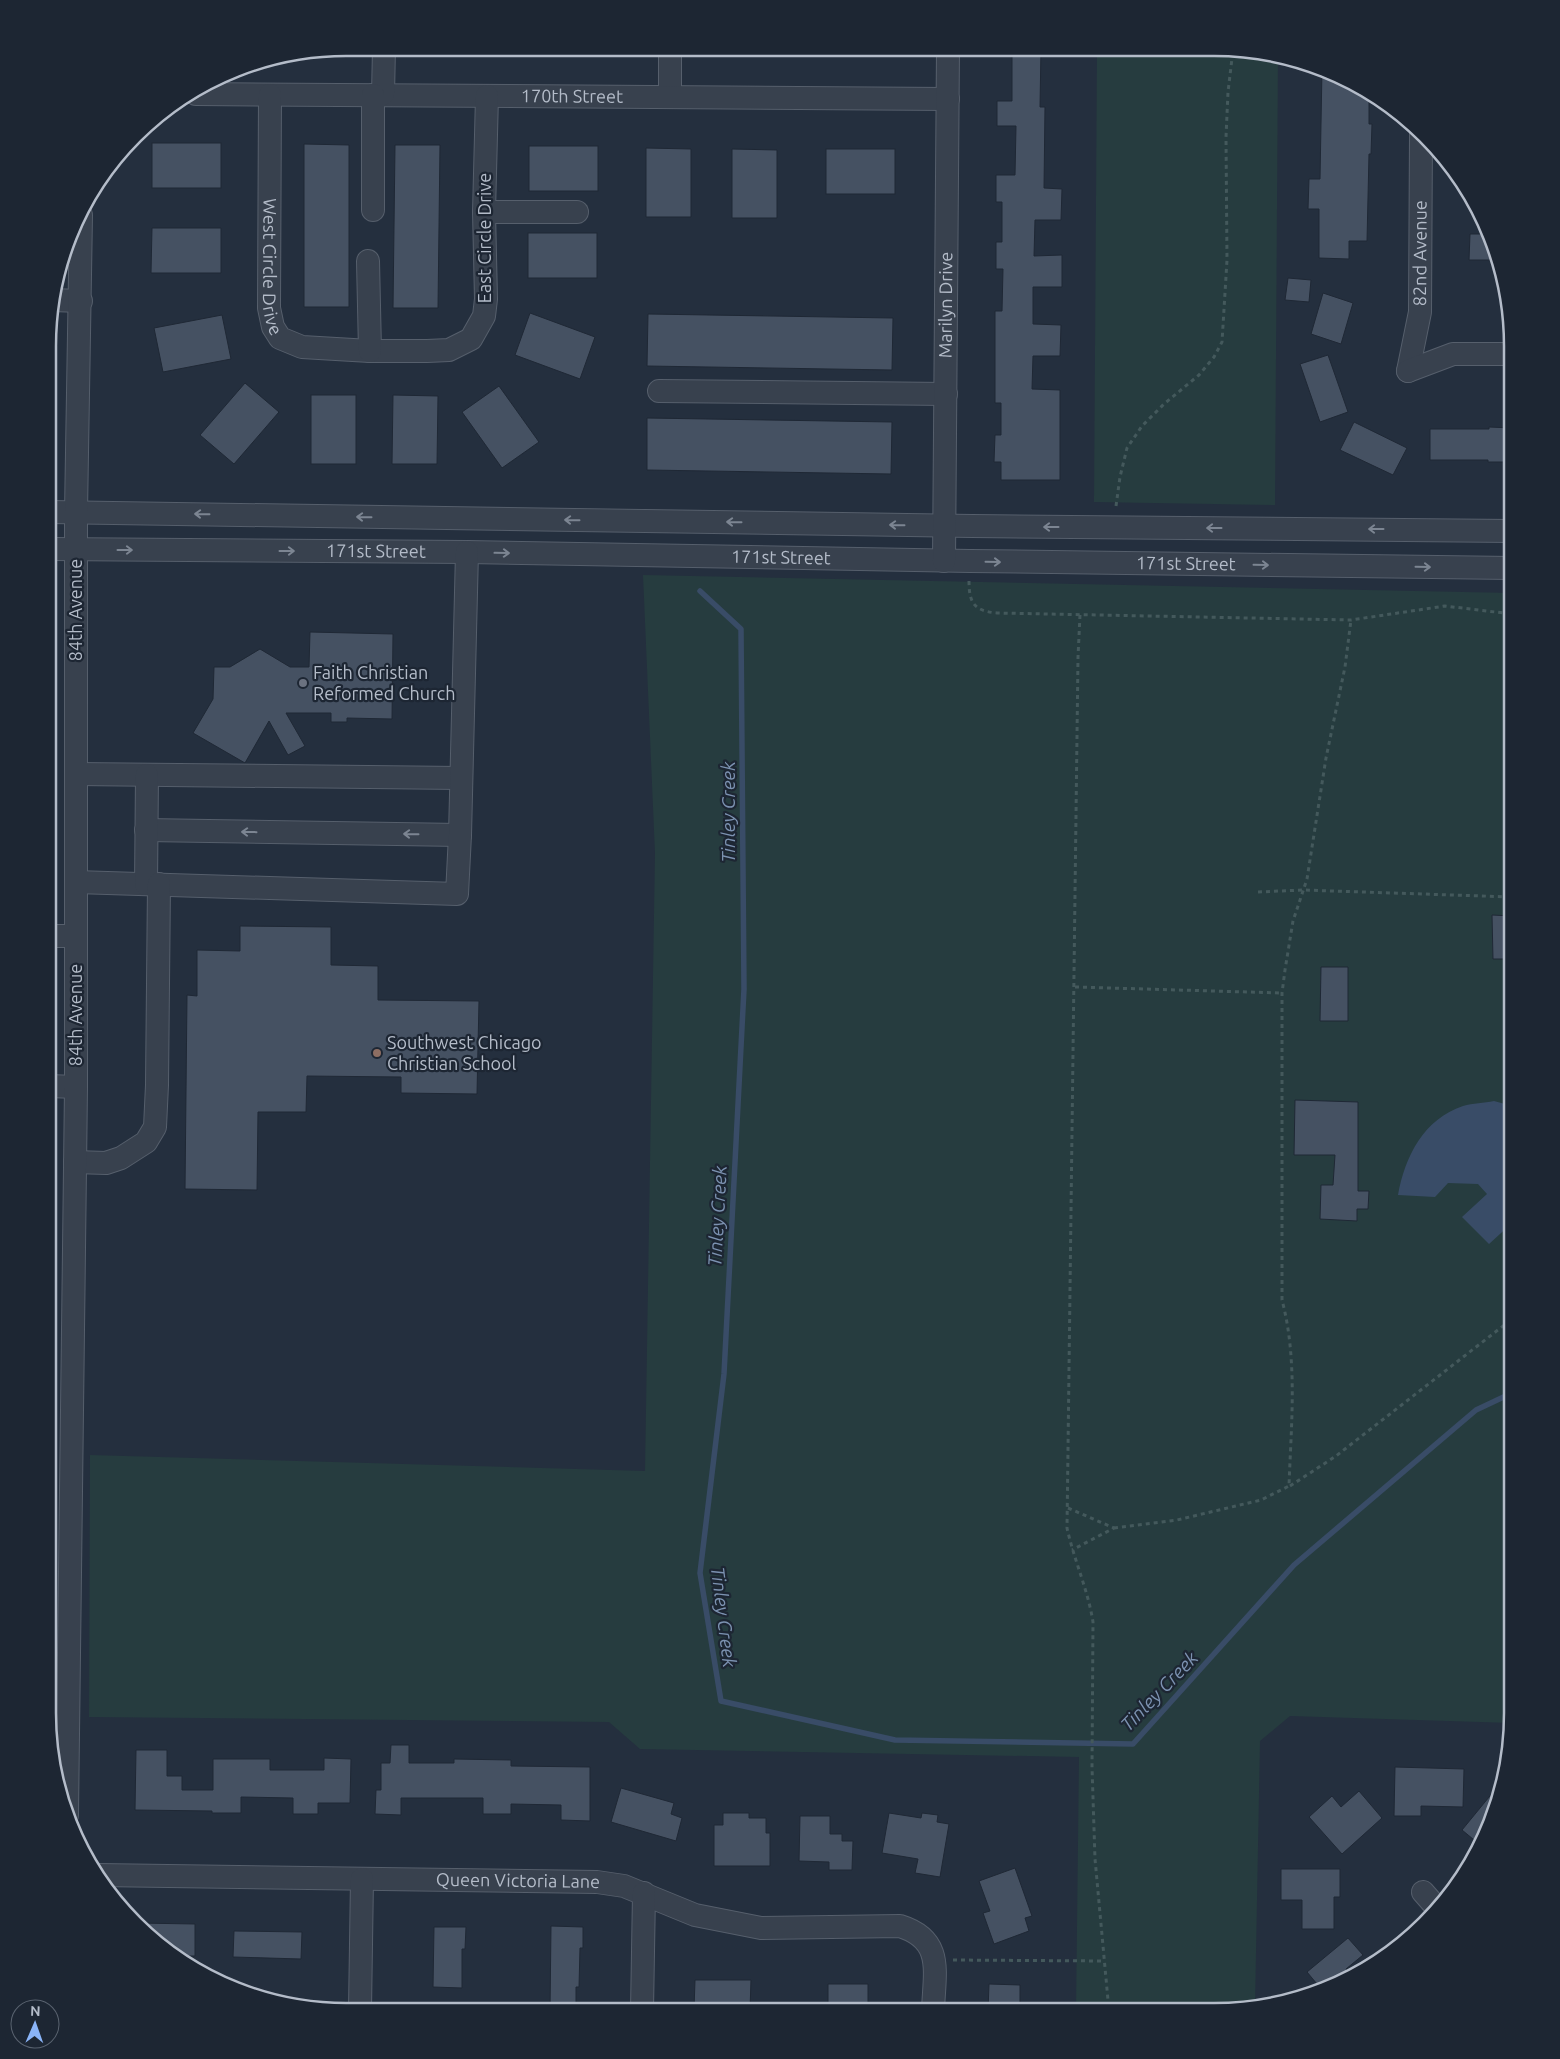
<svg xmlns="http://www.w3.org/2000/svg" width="1560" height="2059" font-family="Ubuntu,sans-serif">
<rect width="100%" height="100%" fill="#242f3e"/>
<!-- green -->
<g fill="#263c3f">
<path d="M1097 50H1253L1278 57 1275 505 1094 502Z"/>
<path d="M643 575 1512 593V1723L1290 1716 1260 1741 1255 2006 1215 2011H1076L1079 1757 640 1749 609 1722 89 1717 90 1455 645 1471 655 853Z"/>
</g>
<!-- water -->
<path fill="#394c67" d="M1494 1101 1512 1106V1223L1489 1244 1462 1217 1487 1194 1478 1184 1448 1183 1435 1197 1398 1195C1405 1156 1424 1119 1463 1106 1473 1103 1484 1103 1494 1101Z"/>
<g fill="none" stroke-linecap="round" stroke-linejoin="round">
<!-- stream -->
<path stroke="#394c67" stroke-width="5.5" d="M700 591 741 629 744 989 724 1374 700 1573 721 1701 895 1740 1133 1744 1294 1565 1476 1410 1512 1393"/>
</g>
<!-- building -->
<g fill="#455162" stroke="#1f2835">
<path d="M1012 49H1041L1040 107H1045L1044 188 1062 189 1061 220H1035L1034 256 1062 255V287H1033V324L1061 325 1060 356H1033L1032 389 1060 390V480H1001V462H994L995 435H1001V403H995V311H1002L1003 269H996V242H1002V202H996V175H1015L1016 126H997V101H1012Z"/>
<path d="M1322 68 1369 92V124H1372L1371 154H1369L1367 241H1349V259L1319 258V209H1308L1309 179H1320Z"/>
<rect x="152" y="143" width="69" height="45"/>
<path d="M304 144 349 145V307H304Z"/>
<path d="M395 145H440L438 308H393Z"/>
<rect x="529" y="146" width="69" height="45"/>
<path d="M646 148 691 149V217H646Z"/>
<path d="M732 149 777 150V218H732Z"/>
<rect x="826" y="149" width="69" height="45"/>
<path d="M152 228H221V273H151Z"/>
<rect x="528" y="233" width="69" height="45"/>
<path d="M1470 234H1489L1499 260H1469Z"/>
<path d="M1288 278 1311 280 1309 302 1285 300Z"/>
<path d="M1323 293 1353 303 1341 344 1311 334Z"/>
<path d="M530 313 595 337 580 379 515 355Z"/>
<path d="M648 314 893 318 892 370 647 366Z"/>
<path d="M222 315 231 359 163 372 154 328Z"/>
<path d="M1328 355 1348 412 1320 422 1300 364Z"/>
<path d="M245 383 279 412 234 464 200 435Z"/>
<path d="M499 386 539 442 502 468 462 412Z"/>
<rect x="311" y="395" width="45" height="69"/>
<path d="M393 395 438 396 437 464H392Z"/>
<path d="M647 418 892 422 891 474 647 470Z"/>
<path d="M1354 422 1407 448 1393 475 1340 450Z"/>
<path d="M1489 427 1512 428V462H1488V460H1430V429H1489Z"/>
<path d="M310 632 393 634 392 719 347 718V722H331V713H286L305 746 288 755 269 721 245 763 193 733 213 699 214 667H230L260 649 290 667H309Z"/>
<path d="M1492 915 1512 916V959H1493Z"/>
<path d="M240 926 331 927V965L378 966V1000L479 1001 477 1094 401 1093V1077L307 1076 306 1112H258L257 1190 185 1189 187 995 197 996V950L240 951Z"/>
<path d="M1321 967H1348V1021H1320Z"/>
<path d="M1295 1100 1358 1102V1191H1369L1368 1209H1357V1221L1320 1219 1321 1185H1333L1335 1155H1294Z"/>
<path d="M391 1745H409V1763H454V1759L511 1760V1766L590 1767V1821L561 1820V1805L511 1804V1814H483V1798H401V1815L375 1814 376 1790H381V1763H390Z"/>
<path d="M136 1750H167V1776H182V1790H213V1759H270V1770H324V1758L351 1759 350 1803H318V1814H293V1798L241 1797V1813H212V1811L135 1810Z"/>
<path d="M1395 1767 1464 1769 1463 1807 1421 1806V1816H1394Z"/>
<path d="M1503 1780 1497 1809 1479 1844 1462 1830Z"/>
<path d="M621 1788 674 1803 671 1814 682 1818 676 1841 611 1822Z"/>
<path d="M1359 1791 1382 1818 1342 1854 1309 1817 1332 1796 1341 1807Z"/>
<path d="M723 1813H749V1818H766V1833H770V1866H714V1825H723Z"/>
<path d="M889 1813 921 1818 922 1813 938 1815 937 1822 949 1824 940 1877 915 1873 918 1859 882 1853Z"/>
<path d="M800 1816H830V1834H842V1841H853L852 1870H829V1862L799 1861Z"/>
<path d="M1015 1868 1032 1916 1025 1918 1029 1931 994 1944 983 1913 990 1911 979 1881Z"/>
<path d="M1281 1869H1340V1897H1334V1929H1302V1900H1281Z"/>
<path d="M137 1923 195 1924V1956H174Z"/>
<path d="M551 1926 583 1927V1948H580L579 1987H576V2010H550Z"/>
<path d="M434 1927H466L465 1949H462V1988L433 1987Z"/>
<path d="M234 1931 302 1932 301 1959 233 1957Z"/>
<path d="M1348 1938 1363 1955 1346 1969 1352 1977 1322 1990 1307 1972Z"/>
<path d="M695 1980H751L750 2010H694Z"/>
<path d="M828 1984H868V2011L828 2010Z"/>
<path d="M989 1984 1020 1985V2007L1017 2006V2011H988Z"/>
</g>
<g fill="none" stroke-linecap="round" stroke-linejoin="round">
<defs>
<g id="minor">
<path d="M670 48V96"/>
<path id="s1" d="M196 94 948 99"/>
<path d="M383 94 384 48"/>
<path id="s2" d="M270 95 269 308 273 327 280 338 302 347 370 351H427L449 350 471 339 484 316 486 299 484 212 487 96"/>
<path d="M373 95V210"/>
<path d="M484 212H577"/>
<path d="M368 261 370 351"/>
<path d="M52 300 81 301"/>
<path id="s3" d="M1408 371 1420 312 1421 134"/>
<path d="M1408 371 1453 354H1512"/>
<path d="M659 391 946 394"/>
<path d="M50 512 972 526 1512 531"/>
<path id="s4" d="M50 549 467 552 970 561 1512 568"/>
<path id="s5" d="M944 561 948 49"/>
<path d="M76 774 460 778"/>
<path d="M146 830 460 835"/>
<path d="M76 882 457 894 460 835 467 552"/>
<path d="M146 884 147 775"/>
<path d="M49 936H76"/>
<path d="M49 1086 76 1087"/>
<path d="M75 1162 106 1163 121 1158 146 1142 155 1127 157 1085 159 884"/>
<path d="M67 1815 76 1087V512L81 215"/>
<path id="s6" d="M98 1875 597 1882 624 1886 695 1915 761 1928 900 1926C945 1940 934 1973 933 2011"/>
<path d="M1423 1892 1437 1908"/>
<path d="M360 2009 362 1879"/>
<path d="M642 2010 644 1893"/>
</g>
</defs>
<!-- minor casing -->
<use href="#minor" stroke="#565f6c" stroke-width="24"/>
<!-- path -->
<g stroke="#44595c" stroke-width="3" stroke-dasharray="4 4" stroke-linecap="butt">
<path d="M1116 506 1120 477 1127 448 1142 426 1164 404 1199 375 1214 357 1222 342 1227 260 1226 137 1228 92 1233 50"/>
<path d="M969 581C969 603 974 611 997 613L1351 620 1445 606 1512 614"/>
<path d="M1080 615 1078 657 1067 1528C1074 1560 1088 1590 1093 1622L1092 1767 1095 1859 1109 2011"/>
<path d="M1258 892 1303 890 1512 897"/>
<path d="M1075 987 1282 993"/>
<path d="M1290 1486 1336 1456 1512 1319"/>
<path d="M1068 1508 1114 1528 1072 1550"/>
<path d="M1114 1528 1177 1520 1261 1500 1289 1486C1291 1426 1298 1360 1282 1300V993L1285 970 1293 921 1307 879 1326 758 1345 667 1351 620"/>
<path d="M953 1960 1104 1961"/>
</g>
<!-- minor -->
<use href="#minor" stroke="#38414e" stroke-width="22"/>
</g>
<!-- one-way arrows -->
<defs><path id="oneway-shaft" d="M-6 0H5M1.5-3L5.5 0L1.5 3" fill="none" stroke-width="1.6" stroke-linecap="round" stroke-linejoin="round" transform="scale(1.25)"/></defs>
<g stroke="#7c8592">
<use href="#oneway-shaft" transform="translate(202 514) rotate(-179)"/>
<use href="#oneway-shaft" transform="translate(364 517) rotate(-179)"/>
<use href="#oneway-shaft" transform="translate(572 520) rotate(-179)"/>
<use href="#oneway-shaft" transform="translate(734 522) rotate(-179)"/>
<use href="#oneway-shaft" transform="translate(897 525) rotate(-179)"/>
<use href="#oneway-shaft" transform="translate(1051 527) rotate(-180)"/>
<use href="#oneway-shaft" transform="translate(1214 528) rotate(-180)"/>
<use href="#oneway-shaft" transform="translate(1376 529) rotate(-180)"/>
<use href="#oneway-shaft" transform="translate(125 550)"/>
<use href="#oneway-shaft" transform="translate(287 551)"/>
<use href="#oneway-shaft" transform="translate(502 553) rotate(1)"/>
<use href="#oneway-shaft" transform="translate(993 562) rotate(1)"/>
<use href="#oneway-shaft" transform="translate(1261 565) rotate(1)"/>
<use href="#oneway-shaft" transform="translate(1423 567) rotate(1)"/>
<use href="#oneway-shaft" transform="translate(249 832) rotate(-179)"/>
<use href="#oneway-shaft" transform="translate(411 834) rotate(-179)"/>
</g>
<!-- markers -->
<circle fill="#6b7280" stroke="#1d2633" stroke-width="2" cx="303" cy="683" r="5"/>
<circle fill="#8d6e63" stroke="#1d2633" stroke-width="2" cx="377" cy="1053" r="5"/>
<g text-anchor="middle" stroke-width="4.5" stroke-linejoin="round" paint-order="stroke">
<!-- street labels -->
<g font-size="18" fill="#b4bcc9" stroke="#1d2633">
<text dy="6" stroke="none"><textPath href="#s1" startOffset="376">170th Street</textPath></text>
<text transform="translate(485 238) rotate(-90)" y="6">East Circle Drive</text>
<text dy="6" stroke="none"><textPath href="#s3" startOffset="119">82nd Avenue</textPath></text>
<text dy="6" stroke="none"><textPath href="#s2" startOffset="172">West Circle Drive</textPath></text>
<text dy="6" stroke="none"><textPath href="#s5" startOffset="256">Marilyn Drive</textPath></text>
<text dy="6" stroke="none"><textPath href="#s4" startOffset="326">171st Street</textPath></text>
<text dy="6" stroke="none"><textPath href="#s4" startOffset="731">171st Street</textPath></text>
<text dy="6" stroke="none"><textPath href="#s4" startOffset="1136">171st Street</textPath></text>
<text transform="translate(76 610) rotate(-90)" y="6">84th Avenue</text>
<text transform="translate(76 1015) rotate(-90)" y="6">84th Avenue</text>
<text dy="6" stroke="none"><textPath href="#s6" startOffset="420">Queen Victoria Lane</textPath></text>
</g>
<!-- poi labels -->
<g font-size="18" fill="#b4bcc9" stroke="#1d2633" text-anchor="start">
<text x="313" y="679">Faith Christian<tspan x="313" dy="21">Reformed Church</tspan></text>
<text x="387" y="1049">Southwest Chicago<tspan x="387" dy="21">Christian School</tspan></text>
</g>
<!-- water labels -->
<g font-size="19" font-style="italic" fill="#7c92b1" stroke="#1d2633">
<text transform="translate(728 812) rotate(-90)" y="7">Tinley Creek</text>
<text transform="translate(717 1216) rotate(-87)" y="7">Tinley Creek</text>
<text transform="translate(724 1617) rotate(83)" y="7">Tinley Creek</text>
<text transform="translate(1159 1691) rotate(-46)" y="7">Tinley Creek</text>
</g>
</g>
<!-- crop -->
<path d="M0 0H1560V2059H0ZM346 56H1214A290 290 0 0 1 1504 346V1713A290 290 0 0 1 1214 2003H346A290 290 0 0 1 56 1713V346A290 290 0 0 1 346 56Z" fill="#1d2633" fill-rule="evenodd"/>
<path fill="none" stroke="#b4bcc9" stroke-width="2.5" d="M346 56H1214A290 290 0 0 1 1504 346V1713A290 290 0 0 1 1214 2003H346A290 290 0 0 1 56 1713V346A290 290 0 0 1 346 56Z"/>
<!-- north arrow -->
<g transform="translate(35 2024) rotate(2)"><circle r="24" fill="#1d2633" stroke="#59626f"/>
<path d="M0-4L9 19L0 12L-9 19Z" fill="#8ab4f8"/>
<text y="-8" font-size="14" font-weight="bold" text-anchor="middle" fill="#b4bcc9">N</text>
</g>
</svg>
